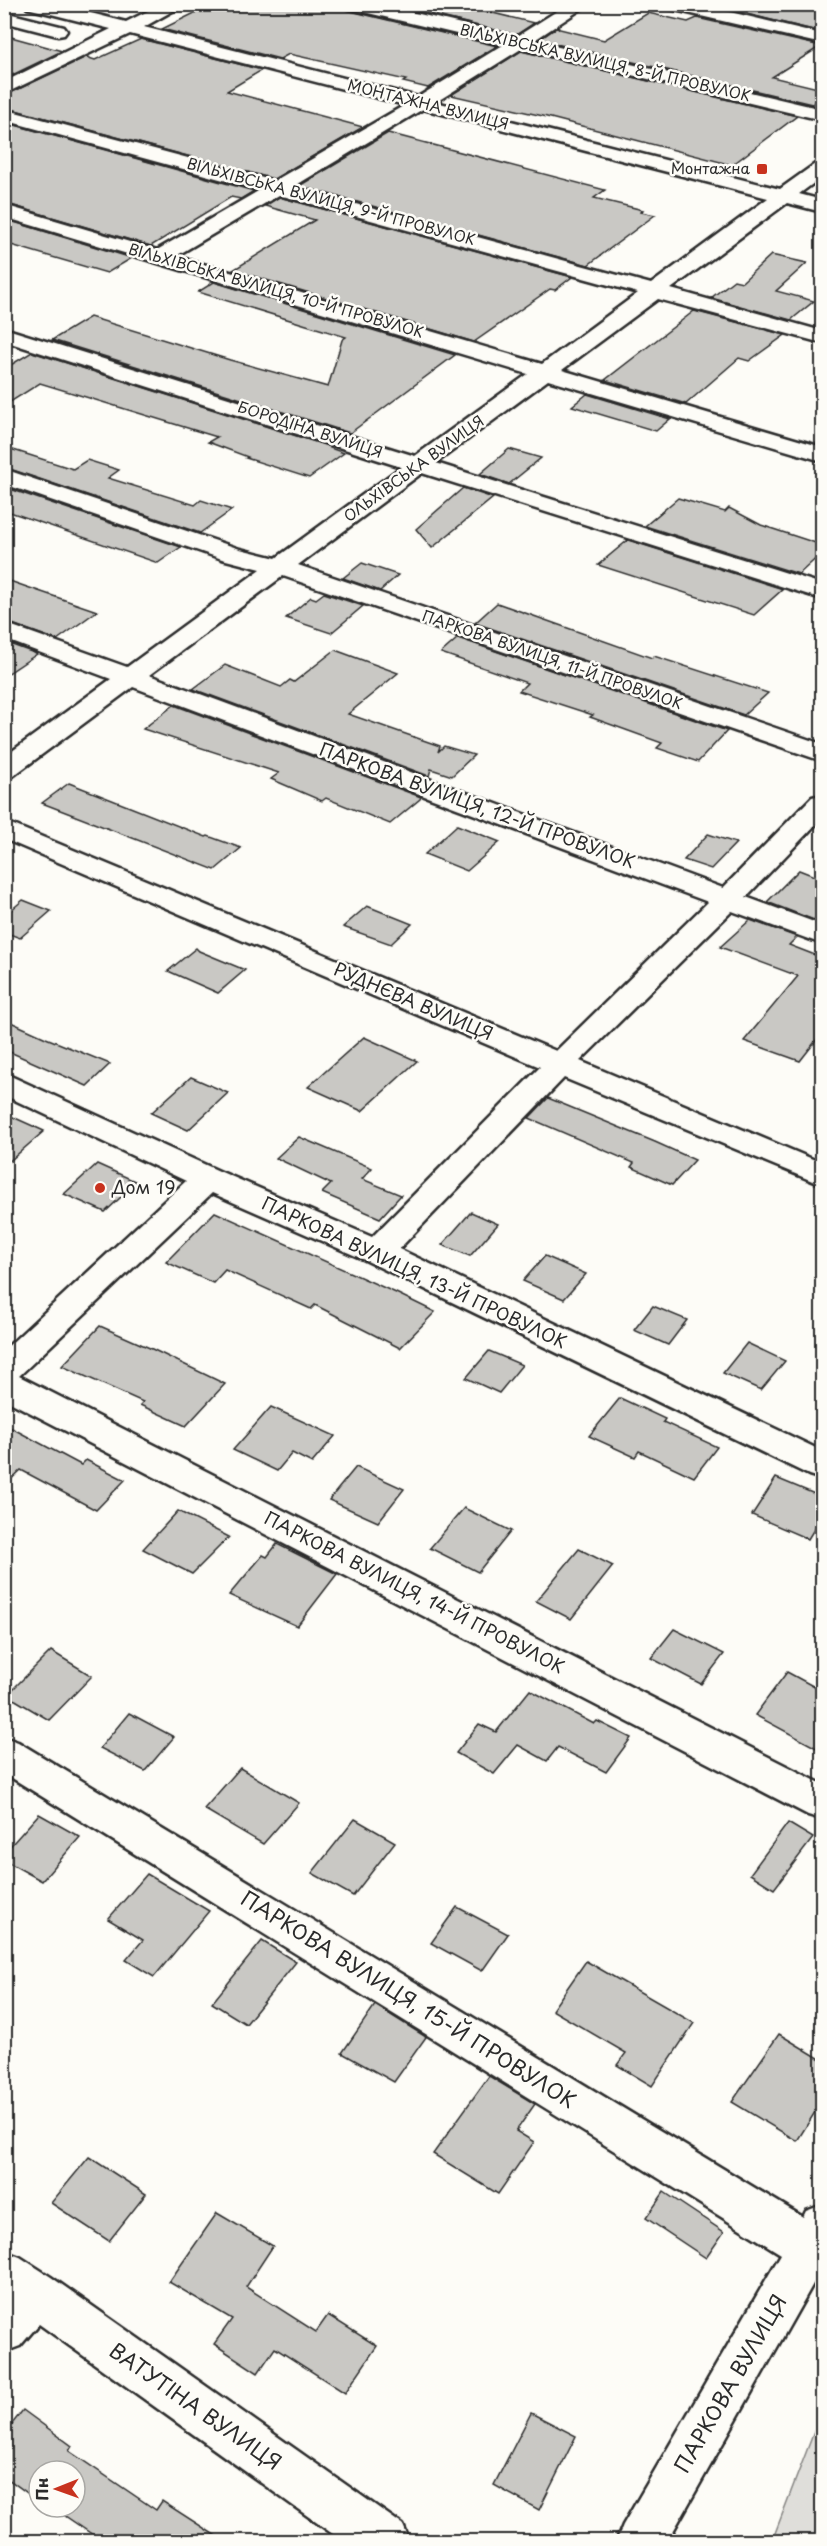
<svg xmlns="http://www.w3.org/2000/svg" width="827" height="2546" font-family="'Playpen Sans',sans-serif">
<rect width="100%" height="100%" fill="#fdfcf7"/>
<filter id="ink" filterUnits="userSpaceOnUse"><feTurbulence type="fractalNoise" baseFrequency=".0167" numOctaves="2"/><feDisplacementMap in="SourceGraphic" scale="12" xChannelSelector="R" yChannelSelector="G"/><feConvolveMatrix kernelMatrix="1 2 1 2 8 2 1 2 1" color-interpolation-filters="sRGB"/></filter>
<g filter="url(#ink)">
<!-- green -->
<path fill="#dfdeda" stroke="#858482" stroke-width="1.5" d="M822 2411V2541H772Z"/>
<!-- building -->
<g fill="#c9c8c4" stroke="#2b2b2b" stroke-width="1.5">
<path d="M213 4H340L346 10 497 46 428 88 403 82 406 80 289 54 280 59 162 29Z"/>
<path d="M410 4H456L534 23 516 35 404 8Z"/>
<path d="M722 4H822V32L717 7Z"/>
<path d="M648 13 688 22 697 18 821 46 772 77 822 89V96L812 104 539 40 556 28 604 40Z"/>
<path d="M4 35 62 51 4 79Z"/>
<path d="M141 39 262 70 227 91 363 127 274 179 4 107V96L86 57 95 60Z"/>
<path d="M521 51 797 116 732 165 543 116 451 95Z"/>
<path d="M4 122 254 191 241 199 231 197 151 246 4 203Z"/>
<path d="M388 133 605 190 594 198 643 210 641 212 655 215 588 265 299 186Z"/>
<path d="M279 197 572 277 555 290 550 289 474 342 233 270 315 220 265 206Z"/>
<path d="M4 219 132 258 107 273 4 243Z"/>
<path d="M771 255 807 263 776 291 814 301 791 320 711 298 734 280 742 282Z"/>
<path d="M214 282 455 355 350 433 52 340 90 317 230 360 328 387 342 340 346 337 198 292Z"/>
<path d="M694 311 785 335 749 361 739 358 686 404 605 380Z"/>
<path d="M32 352 331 447 330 448 344 453 309 478 246 458 248 457 208 442 217 437 40 383 4 406V369Z"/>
<path d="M587 394 670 419 656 431 572 406Z"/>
<path d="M4 447 73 469 87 460 119 470 108 478 195 505 201 500 232 510 200 533 4 467Z"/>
<path d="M509 449 541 458 509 484 480 474Z"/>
<path d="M4 487 181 547 158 563 4 510Z"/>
<path d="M463 488 493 498 432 548 416 529Z"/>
<path d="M678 498 725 512 729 508 761 525 822 545V553L799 574 645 526Z"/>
<path d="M628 540 783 589 754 615 598 565Z"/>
<path d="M362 563 398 575 380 591 343 578Z"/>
<path d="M4 579 24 586 97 611 57 640 4 621Z"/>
<path d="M324 593 363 606 331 633 286 618 311 597 316 599Z"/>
<path d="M497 603 652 658 654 656 768 693 744 715 475 623Z"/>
<path d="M458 638 727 731 698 762 657 748 662 743 590 717 593 715 519 691 527 683 441 653Z"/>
<path d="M4 642 37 654 4 676Z"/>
<path d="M335 650 398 673 348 714 440 746 438 752 444 746 474 755 452 776 431 769 429 776 193 689 225 665 281 687 290 680 294 682Z"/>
<path d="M174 705 421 797 420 799 390 824 326 798 322 801 271 779 279 773 143 729Z"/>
<path d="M69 783 206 837 208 836 241 848 215 870 42 803Z"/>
<path d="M457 825 500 842 467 871 425 854Z"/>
<path d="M708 834 736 843 711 869 684 860Z"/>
<path d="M799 870 822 879V911L814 920 767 902Z"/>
<path d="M23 900 51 911 20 938 4 932V916Z"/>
<path d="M367 906 412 924 391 944 343 927Z"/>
<path d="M750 920 797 937 789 945 815 955 822 946V1033L800 1061 744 1041 798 976 720 947Z"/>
<path d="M196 948 199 951 245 970 218 993 168 971Z"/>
<path d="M4 1019 46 1038 110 1064 87 1086 10 1052H4Z"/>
<path d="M364 1037 417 1061 362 1111 308 1087Z"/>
<path d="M191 1077 228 1093 188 1130 151 1113Z"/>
<path d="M548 1098 655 1142 695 1160 672 1185 631 1167 634 1163 529 1118Z"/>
<path d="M4 1113 44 1131 4 1166Z"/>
<path d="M299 1137 372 1168 362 1179 401 1195 380 1218 322 1193 331 1184 276 1158Z"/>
<path d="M97 1164 137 1182 105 1212 64 1194Z"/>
<path d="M215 1212 396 1293 435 1312 400 1348 315 1305 311 1309 225 1270 213 1283 166 1262Z"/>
<path d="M471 1212 498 1224 470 1256 442 1245Z"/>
<path d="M545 1256 586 1274 564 1299 523 1281Z"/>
<path d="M653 1306 687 1320 668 1345 634 1330Z"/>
<path d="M100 1326 152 1349 225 1384 186 1426 140 1405 143 1402 62 1366Z"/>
<path d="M747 1343 785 1361 761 1390 723 1373Z"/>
<path d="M489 1351 522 1365 499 1393 466 1378Z"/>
<path d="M620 1398 665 1419 663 1422 717 1447 694 1477 639 1451 635 1457 589 1436Z"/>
<path d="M271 1407 335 1436 312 1463 292 1453 277 1471 233 1450Z"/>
<path d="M4 1424 81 1465 86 1460 125 1480 96 1510 21 1470 4 1486Z"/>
<path d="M356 1467 404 1489 378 1522 329 1500Z"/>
<path d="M776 1478 822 1497V1516L808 1539 752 1515Z"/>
<path d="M464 1508 511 1531 478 1572 430 1548Z"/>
<path d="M178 1511 229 1537 192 1574 143 1549Z"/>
<path d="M277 1544 337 1574 297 1626 229 1595 263 1555 267 1557Z"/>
<path d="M579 1549 613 1566 571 1619 536 1601Z"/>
<path d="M674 1629 724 1654 701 1684 651 1658Z"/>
<path d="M51 1651 92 1676 49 1720 7 1695Z"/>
<path d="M787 1672 822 1691V1751L755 1715Z"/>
<path d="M530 1690 594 1724 597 1721 631 1738 606 1772 558 1747 547 1761 518 1745 494 1774 456 1753 479 1724 496 1732Z"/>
<path d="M129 1713 174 1737 145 1771 100 1748Z"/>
<path d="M240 1768 299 1803 263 1844 204 1809Z"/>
<path d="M39 1814 80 1837 42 1881 4 1860V1853Z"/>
<path d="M355 1819 395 1842 353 1896 312 1873Z"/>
<path d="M788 1823 813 1838 774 1889 750 1874Z"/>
<path d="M147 1874 209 1911 154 1977 126 1960 143 1940 108 1919Z"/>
<path d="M457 1907 508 1934 482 1971 431 1943Z"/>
<path d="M262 1941 296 1962 246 2024 212 2003Z"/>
<path d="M586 1961 694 2023 652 2086 617 2065 626 2053 552 2010Z"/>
<path d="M375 2005 426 2037 394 2082 342 2053Z"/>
<path d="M779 2034 822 2060V2101L797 2141 732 2102Z"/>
<path d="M489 2076 535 2104 516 2131 534 2142 498 2194 433 2154Z"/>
<path d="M89 2157 146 2194 109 2241 51 2203Z"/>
<path d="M664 2192 724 2232 706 2258 646 2218Z"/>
<path d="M217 2213 273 2246 246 2287 316 2332 328 2315 377 2346 345 2393 275 2348 258 2373 214 2344 232 2319 169 2282Z"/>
<path d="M23 2410 72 2446 69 2451 156 2510 162 2501 224 2541H102L52 2507H75V2471H39V2498L34 2495 33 2497 4 2476V2434Z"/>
<path d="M531 2413 576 2436 539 2510 494 2485Z"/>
</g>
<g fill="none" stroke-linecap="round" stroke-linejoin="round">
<defs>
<g id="minor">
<path d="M25 4H55L126 22 162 4H185L144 27 418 97 503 45 347 8 345 4H377L516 37 568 4H589L533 41 822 109V120L521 49 436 102 780 189 815 164 822 162V177L799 194 822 200V212L787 203 671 289 822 331V343L658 299 562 370 822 447V461L548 380 436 463 822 584V599L422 473 298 565 822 744V761L283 576 149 675 723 888 812 797 822 795V818L746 897 822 925V944L732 911 580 1061 822 1163V1185L564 1078 399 1249 822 1451V1479L809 1475 365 1260 212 1193 19 1376 822 1784V1819L808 1815 4 1399V1350L186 1181 4 1095V1073L219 1171 372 1237 540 1067 4 839V821L556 1051 708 902 133 687 13 776 4 778V757L111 679 4 639V623L127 667 261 569 222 559 4 484V469L240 549 276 558 401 467 4 341V328L415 456 528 374 4 217V205L157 250 260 190 4 120V109L274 181 405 105 130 34 4 94V82L111 29 27 8ZM423 109 768 198 651 284 293 187ZM279 195 638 293 542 364 176 256Z"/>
<path d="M664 4H696L822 34V44L666 8Z"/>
<path d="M4 12 64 27 67 31 64 35 58 36 4 22Z"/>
<path d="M4 1737 18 1742 803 2217 806 2211 822 2205V2268L667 2542H616L623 2525 781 2254 4 1773Z"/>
<path d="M4 2251 20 2257 51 2277 403 2525 410 2542H344L39 2324 20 2346 4 2352Z"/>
</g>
</defs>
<!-- minor casing -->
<use href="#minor" stroke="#2b2b2b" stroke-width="5"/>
<!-- minor -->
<use href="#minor" fill="#fdfcf7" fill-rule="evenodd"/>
</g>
</g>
<!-- markers -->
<g fill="#c8321e" stroke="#fdfcf7" stroke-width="2">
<rect x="756" y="163" width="12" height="12" rx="3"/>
<circle cx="100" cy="1188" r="6"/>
</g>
<g text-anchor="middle" stroke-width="5" stroke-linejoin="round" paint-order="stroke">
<!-- far-street labels -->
<g font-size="15" fill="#2b2b2b" stroke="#fdfcf7">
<text transform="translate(605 63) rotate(13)" y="5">ВІЛЬХІВСЬКА ВУЛИЦЯ, 8-Й ПРОВУЛОК</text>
<text transform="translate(428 105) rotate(14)" y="5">МОНТАЖНА ВУЛИЦЯ</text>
<text transform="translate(331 202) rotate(15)" y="5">ВІЛЬХІВСЬКА ВУЛИЦЯ, 9-Й ПРОВУЛОК</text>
<text transform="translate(276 291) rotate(16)" y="5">ВІЛЬХІВСЬКА ВУЛИЦЯ, 10-Й ПРОВУЛОК</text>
<text transform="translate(310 430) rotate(18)" y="5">БОРОДІНА ВУЛИЦЯ</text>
<text transform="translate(414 469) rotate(-36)" y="5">ОЛЬХІВСЬКА ВУЛИЦЯ</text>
<text transform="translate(552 660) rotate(19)" y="5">ПАРКОВА ВУЛИЦЯ, 11-Й ПРОВУЛОК</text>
</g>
<!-- far-poi labels -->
<g font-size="15" fill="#2b2b2b" stroke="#fdfcf7" text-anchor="end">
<text x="750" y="174">Монтажна</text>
</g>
<!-- street labels -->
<g font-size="18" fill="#2b2b2b" stroke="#fdfcf7">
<text transform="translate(477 806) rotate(20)" y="6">ПАРКОВА ВУЛИЦЯ, 12-Й ПРОВУЛОК</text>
<text transform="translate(413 1002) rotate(23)" y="6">РУДНЄВА ВУЛИЦЯ</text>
<text transform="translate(414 1273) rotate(25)" y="6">ПАРКОВА ВУЛИЦЯ, 13-Й ПРОВУЛОК</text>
<text transform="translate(414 1593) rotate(27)" y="6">ПАРКОВА ВУЛИЦЯ, 14-Й ПРОВУЛОК</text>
</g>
<!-- poi labels -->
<g font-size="18" fill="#2b2b2b" stroke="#fdfcf7" text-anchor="start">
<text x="112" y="1194">Дом 19</text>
</g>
<!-- near-street labels -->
<g font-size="21" fill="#2b2b2b" stroke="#fdfcf7">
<text transform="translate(408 2000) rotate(32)" y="7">ПАРКОВА ВУЛИЦЯ, 15-Й ПРОВУЛОК</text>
<text transform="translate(731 2384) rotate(-60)" y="7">ПАРКОВА ВУЛИЦЯ</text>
<text transform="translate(195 2407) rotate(35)" y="7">ВАТУТІНА ВУЛИЦЯ</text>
</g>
</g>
<!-- margin -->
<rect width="827" height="2546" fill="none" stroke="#fdfcf7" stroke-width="24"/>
<rect x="12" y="12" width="803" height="2522" fill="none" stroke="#2b2b2b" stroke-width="2" filter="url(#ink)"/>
<!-- north arrow -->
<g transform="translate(57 2489) rotate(269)"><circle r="28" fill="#fdfcf7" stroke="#a9a8a5" stroke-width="1.5"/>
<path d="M0-4.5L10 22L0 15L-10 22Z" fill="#c8321e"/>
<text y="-9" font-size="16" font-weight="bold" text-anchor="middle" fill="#2b2b2b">Пн</text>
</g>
</svg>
